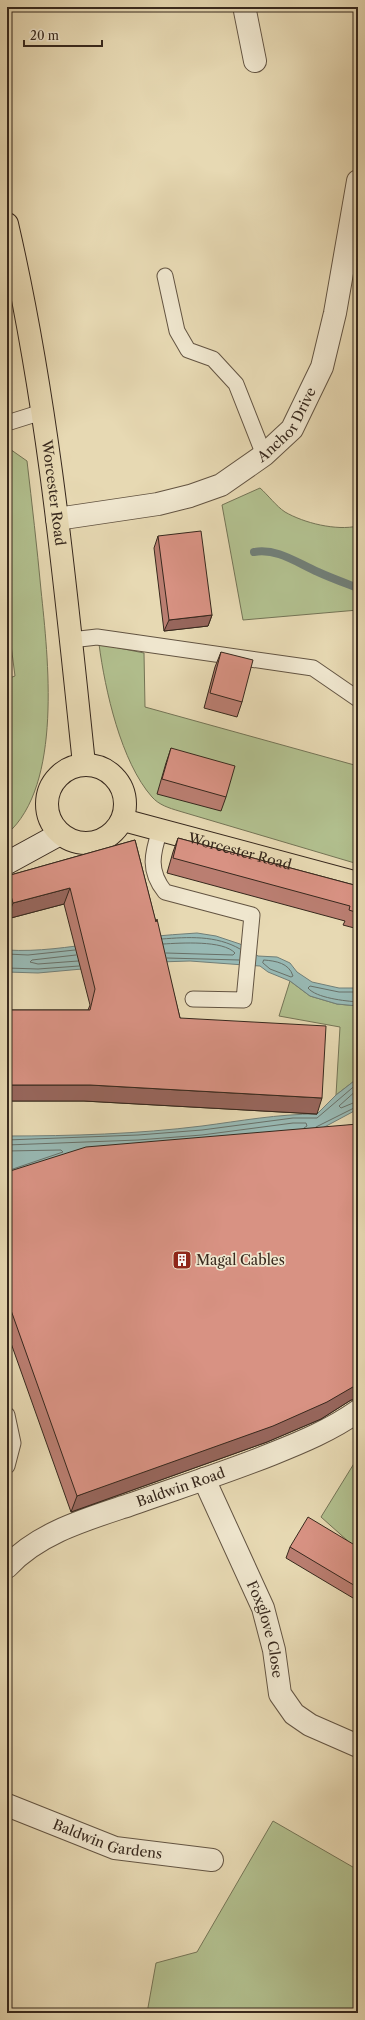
<svg xmlns="http://www.w3.org/2000/svg" width="365" height="2020" font-family="'Libre Caslon Text',serif">
<rect width="100%" height="100%" fill="#e7d9b3"/>
<filter id="stains"><feTurbulence type="fractalNoise" baseFrequency=".005" numOctaves="4"/><feColorMatrix values="0 0 0 0 .2 0 0 0 0 .09 0 0 0 0 .02 0 0 0 .5 -.17"/></filter>
<radialGradient id="worn" r=".72"><stop offset=".6" stop-color="#630" stop-opacity="0"/><stop offset="1" stop-color="#630" stop-opacity=".3"/></radialGradient>
<!-- green -->
<g fill="#b2c08f" stroke="#747456">
<path d="M7 447 27 461C32 504 37 547 41 590 48 657 63 785 7 834V679L15 676 7 614Z"/>
<path d="M260 488C268 495 276 506 285 512 304 523 336 531 358 526V610L243 620 222 505Z"/>
<path d="M99 644 144 653 145 707 358 766V864L179 811C169 808 159 805 152 797 121 762 105 690 99 644Z"/>
<path d="M290 981 310 996 337 1004 358 1006V1078L336 1095 340 1027 279 1016Z"/>
<path d="M358 1457V1550L321 1517Z"/>
<path d="M273 1821 358 1870V2013H147L156 1963 197 1952Z"/>
</g>
<!-- water -->
<g fill="#98b9b4" stroke="#717f78">
<path d="M197 933 216 936 240 944 258 956 277 957 290 963 297 972 312 982 339 988H358V1006L337 1004 310 996 290 981 268 972 260 966 244 965 190 961 159 962 38 973 7 972V950C38 952 68 947 99 943 132 938 164 935 197 933Z"/>
<path d="M358 1078V1109L289 1146 7 1187V1136C71 1136 138 1134 202 1126 240 1121 278 1114 317 1114L336 1095Z"/>
</g>
<g fill="none" stroke-linecap="round" stroke-linejoin="round">
<!-- shore -->
<g stroke="#687068" stroke-width="1">
<path d="M162 939C188 937 216 935 240 949"/>
<path d="M163 944C181 943 223 940 235 953L233 955 166 953"/>
<path d="M7 954 28 955 75 950"/>
<path d="M76 955 32 960 30 962 38 964 78 961"/>
<path d="M167 958 239 960"/>
<path d="M264 960C276 961 289 963 293 976L291 977 270 969 263 963Z"/>
<path d="M7 968 38 969 79 966"/>
<path d="M358 992H339L310 986 308 988C316 998 345 1001 358 1002"/>
<path d="M358 1089 339 1106 341 1108 358 1101"/>
<path d="M316 1127 358 1106"/>
<path d="M7 1140 138 1135 202 1130 293 1118H317L358 1083"/>
<path d="M7 1145 138 1140 202 1135 293 1123H306L307 1126 304 1128"/>
<path d="M7 1151 61 1150 63 1152 7 1171"/>
</g>
<!-- stream -->
<path stroke="#717f78" stroke-width="8" d="M254 552C278 548 297 563 318 572 331 578 345 583 358 588"/>
<defs>
<g id="lane">
<path d="M165 276 177 331 188 350 213 359 236 384 264 455"/>
<path d="M7 423 42 412"/>
<path d="M71 640 97 637 313 668 358 699"/>
<path d="M160 830C152 854 148 871 165 892L252 915 244 1000 193 999"/>
<path d="M7 1415 13 1443 7 1466"/>
</g>
<g id="street">
<path d="M246 7 245 11 255 61"/>
<path id="s1" d="M57 519 158 504 190 496 221 485 264 455 292 429 322 367 335 313 358 181"/>
<path id="s2" d="M204 1479 263 1608 274 1650 280 1694 294 1714 310 1725 358 1746"/>
<path id="s3" d="M7 1567C38 1533 87 1519 129 1505 177 1488 225 1473 272 1454 302 1442 331 1430 358 1411"/>
<path id="s4" d="M7 1805 115 1848 212 1860"/>
</g>
<path id="secondary" d="M7 863 60 834"/>
<g id="primary">
<path id="s5" d="M7 224C48 401 65 583 84 764"/>
<circle cx="86" cy="804" r="39"/>
<path id="s6" d="M123 820 358 883"/>
</g>
</defs>
<!-- lane casing -->
<use href="#lane" stroke="#635442" stroke-width="17"/>
<!-- street casing -->
<use href="#street" stroke="#635442" stroke-width="24"/>
<!-- secondary casing -->
<use href="#secondary" stroke="#37281d" stroke-width="24"/>
<!-- primary casing -->
<use href="#primary" stroke="#37281d" stroke-width="24"/>
<!-- lane -->
<use href="#lane" stroke="#efe6ce" stroke-width="15"/>
<!-- street -->
<use href="#street" stroke="#efe6ce" stroke-width="22"/>
<!-- secondary -->
<use href="#secondary" stroke="#efe6ce" stroke-width="22"/>
<!-- primary -->
<use href="#primary" stroke="#e7d9b3" stroke-width="22"/>
</g>
<!-- wall -->
<g fill="#ba7e71" stroke="#37281d">
<path d="M158 536 212 615 208 626 164 631 154 548Z"/>
<path d="M221 652 242 702 237 717 204 708 215 667Z"/>
<path d="M171 748 226 797 221 811 157 794 166 763Z"/>
<path d="M178 838 358 886V929L343 925 345 921 167 873 173 852Z"/>
<path d="M135 840 180 1018 317 1114 84 1101H7V1010H88L90 1005 64 904 7 919V876Z"/>
<path d="M358 1124V1399L351 1400 321 1419 267 1442 71 1512 7 1332V1172Z"/>
<path d="M290 1547H358V1590L353 1598 286 1558Z"/>
</g>
<!-- shaded-wall -->
<g fill="#97665c" stroke="#37281d">
<path d="M212 615 208 626 164 631 169 620Z"/>
<path d="M70 888 64 904 7 919 13 903Z"/>
<path d="M7 1085H90L322 1098 317 1114 84 1101H7Z"/>
<path d="M358 1384V1399L351 1400 321 1419 267 1442 71 1512 77 1496Z"/>
<path d="M358 1586V1590L353 1598 357 1587Z"/>
</g>
<!-- building -->
<g fill="#d89283" stroke="#37281d">
<path d="M201 531 212 615 169 620 158 536Z"/>
<path d="M221 652 253 660 242 702 210 693Z"/>
<path d="M171 748 235 766 226 797 162 779Z"/>
<path d="M178 838 358 886V913L349 910 350 906 173 858Z"/>
<path d="M135 840 156 922 157 919 180 1018 326 1026 322 1098 90 1085H7V1010H90L95 989 70 888 13 903 7 881V876Z"/>
<path d="M358 1124V1384L327 1402 273 1426 77 1496 7 1299V1172L86 1147Z"/>
<path d="M308 1517 358 1547V1586L357 1587 290 1547Z"/>
</g>
<!-- icons -->
<defs>
<symbol id="building-square" viewBox="-11 -11 22 22"><rect x="-9" y="-9" width="18" height="18" rx="4" fill="#8f2418" stroke="#efe6ce"/><path d="M-4-6H4V6H1V3H-1V6H-4ZM-2.5-4.3h1.7v1.8h-1.7ZM.8-4.3h1.7v1.8H.8ZM-2.5-1h1.7V.8h-1.7ZM.8-1h1.7V.8H.8Z" fill="#fff"/></symbol>
</defs>
<g fill-rule="evenodd">
<use href="#building-square" x="171" y="1249" width="22" height="22"/>
</g>
<g text-anchor="middle" stroke-width="3.5" stroke-linejoin="round" paint-order="stroke">
<!-- street labels -->
<g font-size="14" fill="#37281d" stroke="#efe6ce">
<text dy="5" stroke="none"><textPath href="#s1" startOffset="259">Anchor Drive</textPath></text>
<text dy="5" stroke="none"><textPath href="#s5" startOffset="273">Worcester Road</textPath></text>
<text dy="5" stroke="none"><textPath href="#s6" startOffset="121">Worcester Road</textPath></text>
<text dy="5" stroke="none"><textPath href="#s3" startOffset="193">Baldwin Road</textPath></text>
<text dy="5" stroke="none"><textPath href="#s2" startOffset="163">Foxglove Close</textPath></text>
<text dy="5" stroke="none"><textPath href="#s4" startOffset="107">Baldwin Gardens</textPath></text>
</g>
<!-- poi labels -->
<g font-size="14" fill="#37281d" stroke="#efe6ce" text-anchor="start">
<text x="196" y="1265">Magal Cables</text>
</g>
</g>
<!-- margin -->
<rect width="365" height="2020" fill="none" stroke="#e7d9b3" stroke-width="24"/>
<rect x="8" y="8" width="349" height="2004" fill="none" stroke="#37281d" stroke-width="2"/>
<rect x="12" y="12" width="341" height="1996" fill="none" stroke="#37281d"/>
<!-- scale -->
<path d="M24 40v6h78v-6" fill="none" stroke="#37281d" stroke-width="2"/>
<text x="30" y="40" font-size="12" fill="#37281d" stroke="#efe6ce" stroke-width="3" paint-order="stroke">20 m</text>
<rect width="100%" height="100%" filter="url(#stains)"/>
<rect width="100%" height="100%" fill="url(#worn)"/>
</svg>
